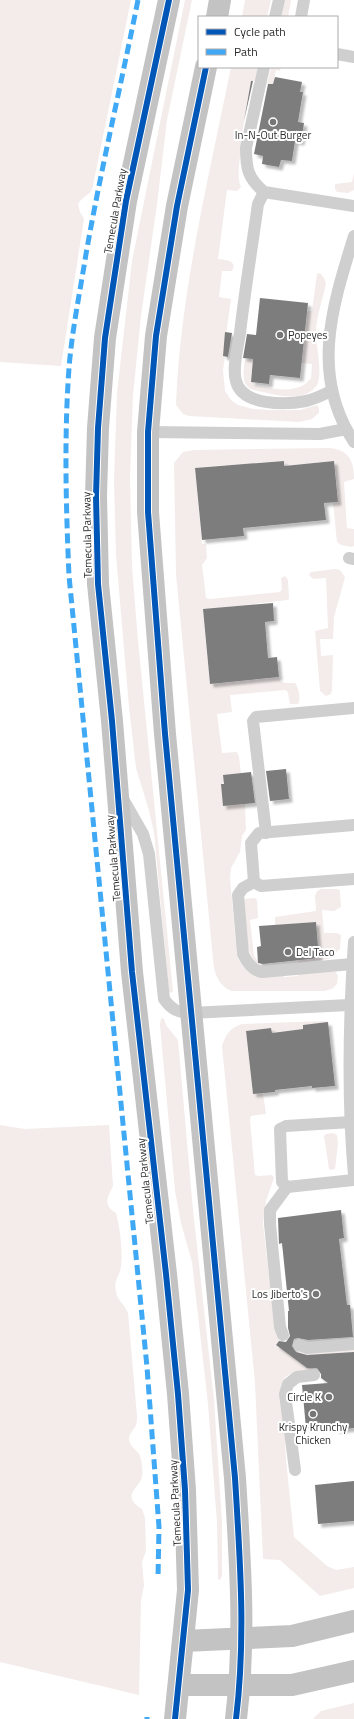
<svg xmlns="http://www.w3.org/2000/svg" width="354" height="1719" font-family="'Titillium Web',sans-serif">
<defs>
<filter id="shadow"><feDropShadow dx="3.5" dy="3.5" stdDeviation="1" flood-color="#0004"/></filter>
</defs>
<rect width="100%" height="100%" fill="#fff"/>
<!-- green -->
<g fill="#f3eceb">
<path d="M0 0H131L92 190C88 196 83 196 78 204L80 212 84 219 61 366 0 362Z"/>
<path d="M185 0H192L167 120 157 204 141 316 133 395 130 476 132 567 138 641 173 991 171 993 169 992 154 832 148 807 136 768 129 707 116 555 114 480 117 393 132 261Z"/>
<path d="M245 0H271L267 17H242Z"/>
<path d="M285 0H291L288 17H281Z"/>
<path d="M231 67H258L255 81H251L242 134H244C242 148 235 174 241 187L237 191 227 190 218 259C225 260 238 260 232 271H222L219 297 231 299 223 356H225L223 370 225 391 231 400 238 405 253 409 270 410H300L317 405 319 408V413L312 419 299 422 189 416 183 414 176 405C180 293 209 177 231 67Z"/>
<path d="M271 67H281L280 71 276 70 273 85 267 84Z"/>
<path d="M354 173V190L348 193 337 192 335 189V184L352 182Z"/>
<path d="M320 273 324 278 326 283C323 300 316 316 316 333 316 347 323 373 317 385 306 402 279 396 263 392 257 391 250 390 246 385 242 379 244 366 245 358L253 359 251 381 254 382V385C273 388 298 396 311 378L312 364 301 363 307 311H312L317 274Z"/>
<path d="M330 448C349 450 354 461 354 479L344 482 347 528 354 529V546L352 547 341 545 337 542 333 502 338 501 334 461 284 466V461L255 463 227 470 226 465 195 468 202 544H206L207 558 202 565 206 598 210 599 280 592 282 589 281 578 285 576 288 580 289 599 287 600 203 610 210 684 279 677 280 681 285 683H295C299 688 301 699 298 704H290L288 693 286 690 230 695 232 712 217 714 222 753 237 752 239 757 241 773 222 784 245 804 246 830 242 836 240 852 231 868 230 878 237 956C246 980 262 974 283 974L284 977 298 976V972L330 971 336 972 338 976 337 984 332 989 324 991H231C218 985 214 973 213 959L176 574 174 463 183 452 194 450Z"/>
<path d="M335 569 340 570 345 577 334 617 333 639H320L321 656 333 655 332 690 331 694 326 696 320 691 315 631 328 628 326 578 313 579 309 575 311 572Z"/>
<path d="M321 889H338L340 891 341 907 334 911 322 910 324 933H337L341 935 340 949 329 959 298 963V959L319 958 316 922 275 925V917L316 911 315 896 317 891Z"/>
<path d="M255 898 257 900 258 918 250 920 254 956 258 961 259 966C243 952 246 924 244 904V899Z"/>
<path d="M161 1018 164 1019 166 1025 178 1040 193 1210 214 1400 222 1522V1576L220 1580 218 1579V1575L217 1523 208 1404 192 1262 181 1223 175 1191 160 1025Z"/>
<path d="M327 1021 328 1023 303 1025V1029L272 1033 271 1028 246 1031 253 1094 263 1093 266 1114 251 1116 250 1120 255 1175 259 1176 272 1175 274 1178 266 1201 263 1223 275 1331 280 1340 276 1345 291 1356 296 1349 354 1348V1359L313 1363 314 1370 290 1374 284 1378 281 1385 280 1393 284 1423 286 1460 294 1537 327 1566 336 1570 354 1567V1588L320 1596 280 1560 263 1559 255 1383 222 1046C226 1034 230 1028 242 1024Z"/>
<path d="M0 1125 25 1129 109 1125 113 1186C108 1197 102 1205 116 1213 120 1227 123 1252 121 1266 120 1277 113 1280 116 1292 118 1301 125 1305 128 1313L137 1416C137 1419 137 1423 136 1425 134 1430 129 1433 129 1439 129 1446 136 1449 139 1454 142 1460 143 1469 142 1476 141 1487 119 1495 142 1509L145 1518 146 1551 142 1562 144 1585 141 1600 139 1695 0 1662Z"/>
<path d="M333 1133 337 1135 338 1144 335 1169 331 1170 329 1169 324 1136 326 1134Z"/>
<path d="M354 1703V1719H313L321 1711Z"/>
</g>
<!-- building -->
<g fill="#7d7d7d" filter="url(#shadow)">
<path d="M275 77 302 82 300 92H303L298 122 304 123 301 142 295 141 292 161 281 160 279 167 262 164 263 156 254 154 268 84H273Z"/>
<path d="M251 81H253L244 121Z"/>
<path d="M260 298 308 303 300 378 270 375 269 384 251 382 253 359 243 358 247 334 256 335Z"/>
<path d="M225 332 232 333 228 357 223 356Z"/>
<path d="M284 461V466L334 461 338 502 324 503 326 520 243 528 244 536 202 540 195 468Z"/>
<path d="M273 603 274 621 265 622 268 658 277 657 279 677 210 684 203 609Z"/>
<path d="M286 769 289 799 270 801 266 771Z"/>
<path d="M251 772 255 803 223 806 221 784H224L223 775Z"/>
<path d="M316 922 319 958 263 964 258 963 257 947 261 946 259 926Z"/>
<path d="M328 1022 335 1086 312 1088V1086L275 1090V1092L253 1094 246 1031 271 1028 272 1033 303 1029V1025Z"/>
<path d="M341 1210 344 1238 339 1239 347 1305H350L353 1337 308 1340 298 1338 294 1339 292 1346 296 1352 307 1355 354 1352V1428L336 1430V1425L306 1428 302 1385 328 1383 321 1378V1374L317 1368H307L276 1345 279 1341 286 1342 290 1336 288 1328V1311H289L282 1243 279 1244 278 1218Z"/>
<path d="M354 1481V1521L318 1524 315 1485Z"/>
</g>
<g fill="none" stroke-linecap="round" stroke-linejoin="round">
<!-- lane -->
<g stroke="#cfcfcf" stroke-width="12">
<path d="M275 17 279 0"/>
<path d="M301 17 304 0"/>
<path d="M337 54 354 57"/>
<path d="M264 67 246 148C246 169 248 178 264 192L354 206"/>
<path d="M264 192 258 204C252 247 245 290 240 333 238 346 232 369 236 381 242 406 286 405 306 401 315 399 323 395 331 391"/>
<path d="M354 236C332 307 310 375 354 442"/>
<path d="M148 432 320 434 346 429"/>
<path d="M349 558 354 559"/>
<path d="M123 799 143 834 149 854 164 999C172 1010 177 1012 191 1013L349 1005"/>
<path d="M354 825 259 833 251 843 254 882 261 886 354 879"/>
<path d="M266 833 253 721 256 717 354 708"/>
<path d="M254 882 243 888 238 895 243 954C247 963 252 970 262 972L352 964"/>
<path d="M354 942C349 1018 347 1098 354 1175"/>
<path d="M351 1122 286 1126 280 1129 282 1182 287 1187 354 1180"/>
<path d="M283 1335 280 1327 270 1224V1210L287 1187"/>
<path d="M299 1345 307 1348 354 1344"/>
<path d="M295 1470 285 1394 288 1384 297 1377 314 1375"/>
</g>
<!-- primary -->
<g stroke="#c3c3c3" stroke-width="22">
<path d="M169 0 126 201 105 338 98 428 96 496 98 584 112 721 132 972 166 1274 178 1394 185 1490 188 1590 175 1719"/>
<path d="M217 17 220 0"/>
<path d="M206 67 177 206 156 336 148 432V512L165 734 235 1478C240 1560 246 1637 236 1719"/>
<path d="M183 1641 292 1636 354 1621"/>
<path d="M179 1685H292L354 1671"/>
</g>
<!-- quiet -->
<g stroke="#3fa9f5" stroke-width="5" stroke-dasharray="10 5" stroke-linecap="butt">
<path d="M138 0C121 85 101 169 86 254 80 292 72 330 69 368 64 437 66 507 69 576L147 1367 159 1527 158 1578"/>
<path d="M147 1719V1717"/>
</g>
<defs>
<g id="cycleway">
<path d="M169 0 126 201 105 338 98 428 96 496 98 584 112 721 132 972 166 1274 178 1394 185 1490 188 1590 175 1719"/>
<path d="M206 67 177 206 156 336 148 432V512L165 734 235 1478C240 1560 246 1637 236 1719"/>
</g>
</defs>
<!-- cycleway casing -->
<use href="#cycleway" stroke="#fff" stroke-width="8"/>
<!-- cycleway -->
<use href="#cycleway" stroke="#0057b8" stroke-width="6"/>
</g>
<!-- markers -->
<g fill="#767676" stroke="#fff" stroke-width="1.5">
<circle cx="273" cy="122" r="4"/>
<circle cx="280" cy="335" r="4"/>
<circle cx="288" cy="952" r="4"/>
<circle cx="316" cy="1294" r="4"/>
<circle cx="329" cy="1397" r="4"/>
<circle cx="313" cy="1414" r="4"/>
</g>
<g text-anchor="middle" stroke-width="4" stroke-linejoin="round" paint-order="stroke">
<!-- poi labels -->
<g font-size="11" fill="#2c2c2c" stroke="#fff">
<text x="273" y="139">In-N-Out Burger</text>
<text x="288" y="339" text-anchor="start">Popeyes</text>
<text x="296" y="956" text-anchor="start">Del Taco</text>
<text x="308" y="1298" text-anchor="end">Los Jiberto's</text>
<text x="321" y="1401" text-anchor="end">Circle K</text>
<text x="313" y="1431">Krispy Krunchy<tspan x="313" dy="13">Chicken</tspan></text>
</g>
<!-- street labels -->
<g font-size="11" fill="#2c2c2c" stroke="#fff">
<text transform="translate(115 211) rotate(-80)" y="4">Temecula Parkway</text>
<text transform="translate(87 535) rotate(-91)" y="4">Temecula Parkway</text>
<text transform="translate(113 858) rotate(-95)" y="4">Temecula Parkway</text>
<text transform="translate(145 1181) rotate(-96)" y="4">Temecula Parkway</text>
<text transform="translate(175 1503) rotate(-93)" y="4">Temecula Parkway</text>
</g>
</g>
<!-- legend -->
<rect x="198" y="16" width="140" height="52" fill="#ffffff" stroke="#ababab"/>
<rect x="206" y="29" width="20" height="6" fill="#0057b8" stroke="#ababab"/>
<text x="234" y="36" font-size="12" fill="#2c2c2c">Cycle path</text>
<rect x="206" y="49" width="20" height="6" fill="#3fa9f5" stroke="#ababab"/>
<text x="234" y="56" font-size="12" fill="#2c2c2c">Path</text>
</svg>
